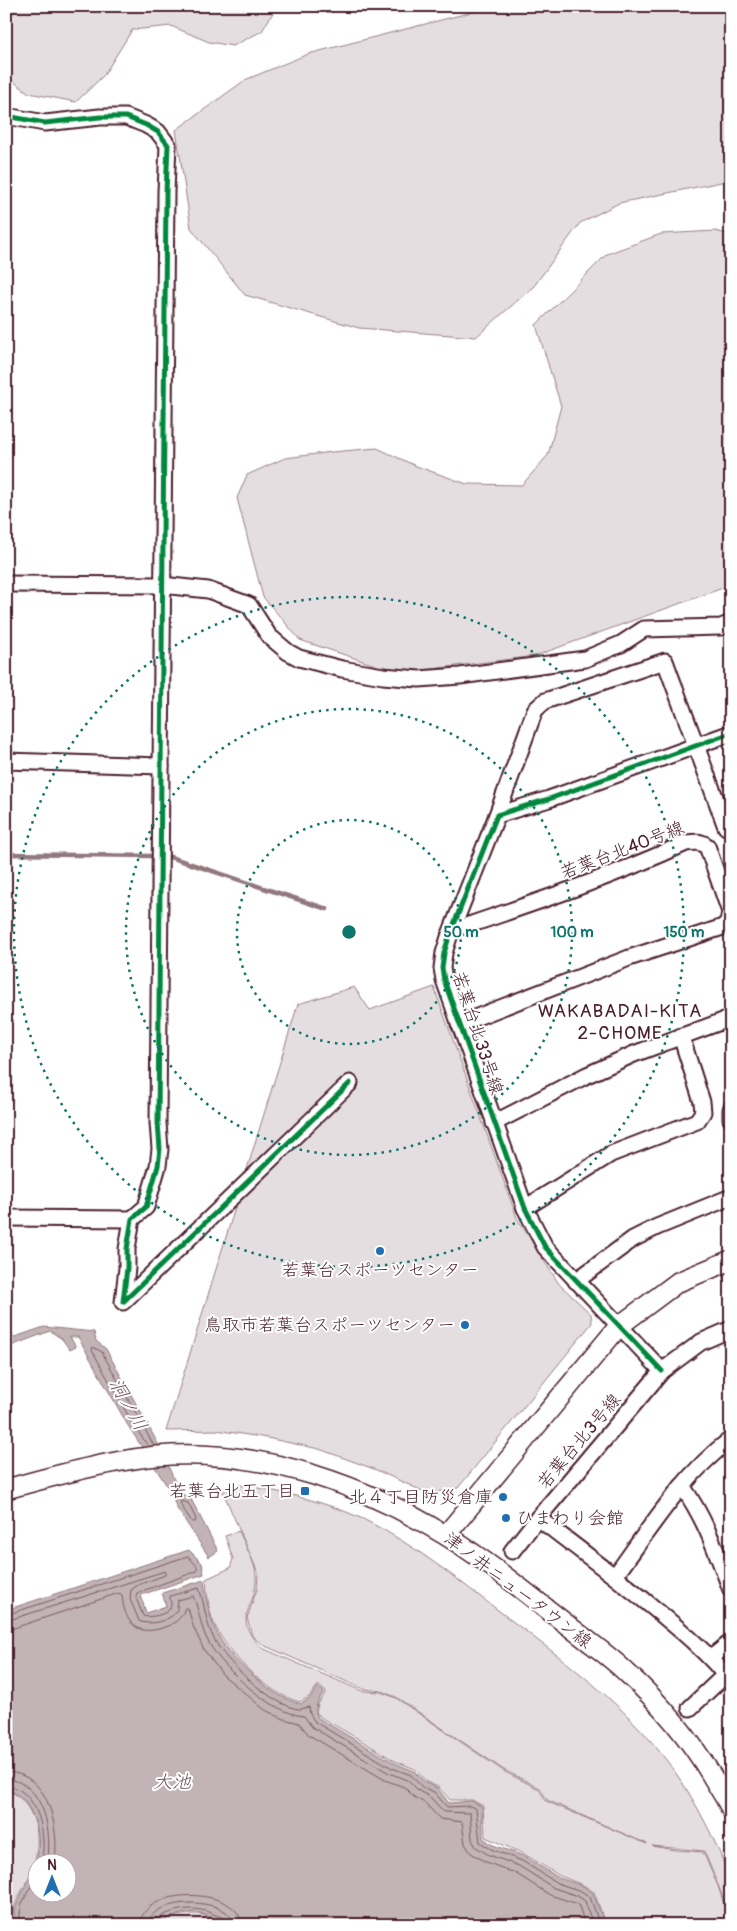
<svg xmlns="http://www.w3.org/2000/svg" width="737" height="1931" font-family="Pangolin,'Klee One',sans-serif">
<rect width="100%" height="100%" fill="#fff"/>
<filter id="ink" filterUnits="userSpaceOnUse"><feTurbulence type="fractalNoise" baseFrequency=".02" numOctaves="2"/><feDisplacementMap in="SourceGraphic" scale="10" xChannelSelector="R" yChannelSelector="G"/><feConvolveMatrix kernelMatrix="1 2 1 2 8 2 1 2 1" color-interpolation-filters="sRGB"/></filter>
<g filter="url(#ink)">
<!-- green -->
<g fill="#e5dee0" stroke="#987e86">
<path d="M18 6H277L262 31 233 46 209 42 171 26 132 30 104 75 76 102 29 93 6 76V24Z"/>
<path d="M488 6H731V180L619 203 580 223 534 286 476 337 359 328 245 295 191 228 176 130 245 80 308 54 484 9Z"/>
<path d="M715 231 731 235V585L535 656 399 673 300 640 263 597 237 498 247 475 285 458 332 452 377 448 416 466 467 484 522 485 548 455 561 406 536 325 607 254 661 234Z"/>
<path d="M354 987 370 1010 434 987 517 1218 559 1284 591 1314 592 1323 458 1488 429 1494 374 1469 319 1449 267 1438 216 1430 166 1431 298 1004Z"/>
<path d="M232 1484C277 1490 321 1500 363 1519 414 1544 458 1580 503 1614 587 1678 657 1726 706 1824 715 1842 725 1862 730 1883 733 1893 731 1906 731 1917L704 1851 652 1846 676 1850 703 1852 718 1886 731 1925H606L594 1892 583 1885 560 1876 524 1854 485 1837 483 1806 472 1800H450L438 1787 427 1782 415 1769 395 1761 355 1737 320 1717 316 1712 318 1704 326 1692 318 1685 309 1697 300 1702C267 1694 225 1652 213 1621 208 1608 207 1592 206 1579L230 1568 233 1559 225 1536 239 1531C244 1543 256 1564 256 1575 258 1609 229 1616 262 1648L362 1691 381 1692 396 1698 505 1772 539 1789 546 1801 647 1844 547 1800 540 1788 504 1770 396 1697 381 1691 363 1689 263 1645 252 1636 247 1618 257 1589 258 1573 223 1492Z"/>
<path d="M6 1791C19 1794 25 1802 31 1813 41 1832 38 1859 29 1878 21 1893 10 1907 13 1925H6Z"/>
<path d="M189 1914H200L228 1925H155L170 1917Z"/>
</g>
<!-- water -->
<g fill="#c1b3b6" stroke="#91787e" fill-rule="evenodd">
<path d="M44 1327 94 1332 96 1341 106 1349 162 1451 175 1482 174 1485 177 1491 191 1499 218 1551 209 1557 176 1507 170 1487 167 1486 127 1424 78 1337H70L76 1347 70 1350 62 1339 50 1331 6 1348V1340Z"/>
<path d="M189 1550 202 1563 204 1574 141 1595 146 1613 166 1606 162 1593 204 1580C209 1628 220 1648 257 1679 271 1691 283 1699 301 1704L310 1698 318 1687 324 1692C318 1701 313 1707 318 1718L395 1763 414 1771 426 1783 437 1788 449 1803 472 1801 482 1807 483 1838 493 1845 524 1856 559 1878 583 1886 593 1893 605 1925H230C220 1922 210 1916 200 1913 185 1910 168 1918 155 1925H14C12 1907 22 1894 30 1878 40 1859 42 1832 31 1812 25 1800 19 1793 6 1790V1610ZM38 1864H68V1894H38Z"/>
</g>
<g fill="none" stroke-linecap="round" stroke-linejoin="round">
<!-- shore -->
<g stroke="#7a5a63" stroke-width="1">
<path d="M148 1446 131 1421 92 1350 93 1347 102 1352 154 1446"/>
<path d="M181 1501 188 1503 196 1519 195 1522H192L181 1505Z"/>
<path d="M6 1615 188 1556 197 1566V1571L137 1593 136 1598 143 1616C149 1618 167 1615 170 1608 172 1605 170 1600 170 1596L199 1588C205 1604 205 1622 214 1639 225 1662 272 1705 298 1709 302 1710 305 1707 309 1707L310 1714 315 1722 392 1768 411 1775 422 1787 434 1792 447 1807 470 1806 476 1809 480 1842 491 1849 522 1861 557 1883 581 1891 590 1897 600 1925"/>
<path d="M6 1621 165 1571V1575L138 1585 131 1590 130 1599 139 1621C148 1626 169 1621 175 1613 178 1609 177 1604 178 1600L193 1596C200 1611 200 1628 209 1643 224 1670 273 1714 304 1716L312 1727 389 1773 408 1780 419 1791 430 1797 444 1812 470 1813 472 1840 476 1847 489 1855 519 1866 554 1888 578 1896 585 1901 593 1925"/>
<path d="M6 1629 14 1628 119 1593 122 1595C124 1620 135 1637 162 1628 174 1624 181 1620 185 1608H188L193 1626 204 1650 223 1675 265 1710 284 1719 299 1723 309 1735 385 1780 404 1787 414 1797 425 1803 440 1819 462 1822 465 1844 471 1853 486 1862 515 1873 550 1895 575 1903 579 1906 585 1925"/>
<path d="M6 1772C51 1773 59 1829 55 1864"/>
<path d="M6 1779C45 1781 53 1834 47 1864"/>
<path d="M6 1785C39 1789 48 1837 41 1864"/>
<path d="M19 1925 21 1905 38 1872"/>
<path d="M140 1925C141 1885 240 1886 242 1925"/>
<path d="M148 1925C149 1895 233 1896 234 1925"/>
<path d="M154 1925 156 1919C174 1909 194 1905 213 1914 218 1916 223 1917 227 1920L228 1925"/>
</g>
<!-- stream -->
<g stroke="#91787e" stroke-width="4.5">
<path d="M6 854 152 856"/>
<path d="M167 856 327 909"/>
</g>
<defs>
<g id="minor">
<path d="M6 116 45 123 100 117H126L146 125 158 132 168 145 166 192 158 1123 160 1149 158 1166 146 1207 132 1219 127 1249V1268L123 1302 350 1083"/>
<path d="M6 584 162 585 208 590 249 605 269 636 288 652 299 658 342 669 383 676 419 679 460 676 585 659 621 644 644 629 721 627 731 623"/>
<path d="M6 761 161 766"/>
<path d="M497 815 535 710 545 701 665 661 726 827 731 825"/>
<path d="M455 926H466C540 901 614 876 686 843 694 842 700 841 707 846L730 912 728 922 723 927 629 958 459 1024"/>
<path d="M731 1109V1119"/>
<path d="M494 1123 587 1075 634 1054 731 1018"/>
<path d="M525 1208 611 1154 697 1121 703 1112 702 1102 681 1036"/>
<path d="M6 1218 132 1219"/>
<path d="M576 1281 633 1239 657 1227 731 1197"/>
<path d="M731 1329 701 1342 662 1371 538 1518C576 1547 614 1575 650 1605 679 1629 708 1652 731 1682"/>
<path d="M662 1371 545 1247 525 1208 444 980 442 968 444 953 449 937 497 815 549 799 731 733"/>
<path d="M682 1486C705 1518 717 1553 731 1590"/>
<path d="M512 1551 538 1518"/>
<path d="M615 1576C650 1528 683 1475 731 1439"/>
<path d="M711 1658 731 1642"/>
<path d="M690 1708 725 1675"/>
</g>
<g id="tertiary">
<path d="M6 1489C59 1475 116 1458 171 1455 266 1451 364 1485 445 1535 489 1562 529 1595 570 1627 589 1642 610 1656 627 1673 660 1703 689 1737 712 1776 718 1787 726 1798 731 1809"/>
<path d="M446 1535 619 1326 678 1282 731 1260"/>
</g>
</defs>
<!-- minor casing -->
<use href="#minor" stroke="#4a1f2b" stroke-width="19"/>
<!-- tertiary casing -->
<use href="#tertiary" stroke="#4a1f2b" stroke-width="22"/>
<!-- minor -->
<use href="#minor" stroke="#fff" stroke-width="15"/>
<!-- tertiary -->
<use href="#tertiary" stroke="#fff" stroke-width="19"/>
<defs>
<g id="cycleway">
<path d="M6 116 45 123 100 117H126L146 125 158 132 168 145 166 192 158 1123 160 1149 158 1166 146 1207 132 1219 127 1249V1268L123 1302 350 1083"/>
<path d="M662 1371 545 1247 525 1208 444 980 442 968 444 953 449 937 497 815 549 799 731 733"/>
</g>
</defs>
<!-- cycleway casing -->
<use href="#cycleway" stroke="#fff" stroke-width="8"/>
<!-- cycleway -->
<use href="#cycleway" stroke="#00873e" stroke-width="5"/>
</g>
</g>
<!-- distance rings -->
<g fill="none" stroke="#0f766e" stroke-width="2.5" stroke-dasharray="2.5 5">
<circle cx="349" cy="932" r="112"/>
<circle cx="349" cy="932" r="223"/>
<circle cx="349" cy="932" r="335"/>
</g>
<!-- markers -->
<g fill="#1f6fb2" stroke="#fff" stroke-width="2">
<circle cx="380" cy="1251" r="5"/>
<circle cx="465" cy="1325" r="5"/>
<rect x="300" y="1486" width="10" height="10" rx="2.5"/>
<circle cx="503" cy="1497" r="5"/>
<circle cx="506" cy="1518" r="5"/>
</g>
<g text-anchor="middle" stroke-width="4" stroke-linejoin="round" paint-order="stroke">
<!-- street labels -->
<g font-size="18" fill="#4a1f2b" stroke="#fff">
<text transform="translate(622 850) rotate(-21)" y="6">若葉台北40号線</text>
<text transform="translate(478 1033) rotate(72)" y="6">若葉台北33号線</text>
<text transform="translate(579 1441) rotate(-50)" y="6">若葉台北3号線</text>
<text transform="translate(518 1590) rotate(37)" y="6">津ノ井ニュータウン線</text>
</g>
<!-- poi labels -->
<g font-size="18" fill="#4a1f2b" stroke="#fff" text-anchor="end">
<text x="380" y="1276" text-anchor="middle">若葉台スポーツセンター</text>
<text x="455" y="1331">鳥取市若葉台スポーツセンター</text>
<text x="295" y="1497">若葉台北五丁目</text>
<text x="493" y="1503">北４丁目防災倉庫</text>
<text x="516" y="1524" text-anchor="start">ひまわり会館</text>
</g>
<!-- neighbourhood labels -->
<g font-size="19" letter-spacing="1" fill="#4a1f2b" stroke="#fff">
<text x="620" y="1017">WAKABADAI-KITA<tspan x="620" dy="22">2-CHOME</tspan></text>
</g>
<!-- water labels -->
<g font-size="19" font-style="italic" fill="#74535c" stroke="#fff">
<text transform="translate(129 1404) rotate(61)" y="7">洞ノ川</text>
<text x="172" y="1788">大池</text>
</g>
</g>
<circle cx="349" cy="932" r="8" fill="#0f766e" stroke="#fff" stroke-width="2.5"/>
<g font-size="15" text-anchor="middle" font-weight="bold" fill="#0f766e" stroke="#fff" stroke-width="4" stroke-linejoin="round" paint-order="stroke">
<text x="461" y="937">50 m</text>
<text x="572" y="937">100 m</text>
<text x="684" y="937">150 m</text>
</g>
<!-- margin -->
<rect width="737" height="1931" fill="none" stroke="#fff" stroke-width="25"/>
<rect x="12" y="12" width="712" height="1906" fill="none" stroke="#4a1f2b" stroke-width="2" filter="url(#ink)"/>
<!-- north arrow -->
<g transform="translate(52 1878)"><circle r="24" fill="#ffffff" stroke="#b7a5aa"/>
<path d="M0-4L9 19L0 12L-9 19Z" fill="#1f6fb2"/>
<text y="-8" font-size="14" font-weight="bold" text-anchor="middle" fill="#4a1f2b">N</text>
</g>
</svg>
